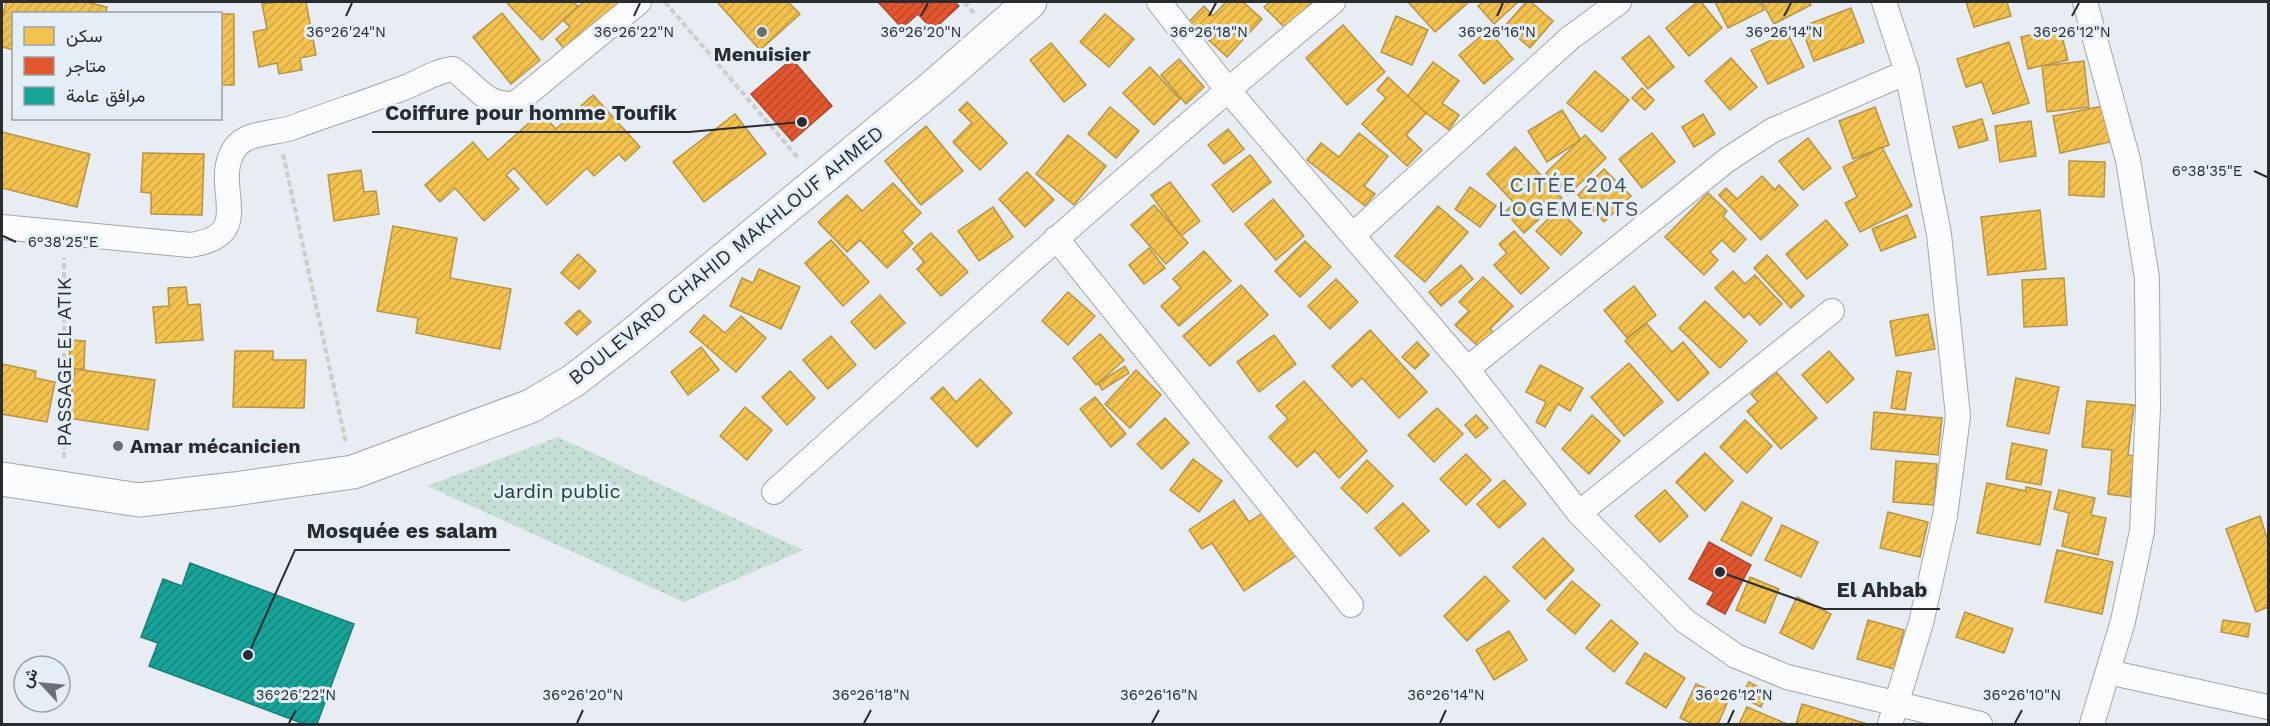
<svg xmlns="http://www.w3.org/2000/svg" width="2270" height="726" font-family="'Work Sans',Vazirmatn,sans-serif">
<defs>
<pattern id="grass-dots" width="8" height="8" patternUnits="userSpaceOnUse" patternTransform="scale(1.5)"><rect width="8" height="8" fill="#c6dfd4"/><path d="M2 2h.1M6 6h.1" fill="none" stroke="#aac0b6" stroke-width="1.8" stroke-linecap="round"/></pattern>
<pattern id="homes-hatch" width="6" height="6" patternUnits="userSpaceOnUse" patternTransform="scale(1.5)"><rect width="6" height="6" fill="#f2c14e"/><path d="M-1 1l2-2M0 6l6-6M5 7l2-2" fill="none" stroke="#d0a644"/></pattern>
<pattern id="shops-hatch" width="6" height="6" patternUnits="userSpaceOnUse" patternTransform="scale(1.5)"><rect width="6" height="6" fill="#e4572e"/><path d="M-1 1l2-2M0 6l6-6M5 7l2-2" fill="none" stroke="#b94828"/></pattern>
<pattern id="public-hatch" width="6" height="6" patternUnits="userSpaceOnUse" patternTransform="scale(1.5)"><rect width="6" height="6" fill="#17a398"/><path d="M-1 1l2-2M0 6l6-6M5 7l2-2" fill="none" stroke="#15857c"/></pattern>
</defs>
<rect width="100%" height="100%" fill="#e7edf2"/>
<!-- grass -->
<path fill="url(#grass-dots)" d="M558 437 803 550 684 602 427 486Z"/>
<!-- homes -->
<g fill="url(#homes-hatch)" stroke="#b69545" stroke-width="1.5">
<path d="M6 2H86L107 7 105 14H14V50L2 47V19Z"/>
<path d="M278 2H306L316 55 300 58 302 70 279 74 277 63 259 67 253 32 267 29 262 4Z"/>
<path d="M506 2H573L578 6 542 40Z"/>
<path d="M584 2H622L566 51 556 39 570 27 563 20Z"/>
<path d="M717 2H788L800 14 760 50Z"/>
<path d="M1226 2H1243L1262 19 1227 57 1189 22 1204 6 1213 16Z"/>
<path d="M1270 2H1315L1286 29 1264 7Z"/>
<path d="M1408 2H1469L1435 32Z"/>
<path d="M1484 2H1518L1494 24 1478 6Z"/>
<path d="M1526 2H1531L1553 21 1530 48 1505 26Z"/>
<path d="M1697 2H1701L1722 28 1689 56 1666 28Z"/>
<path d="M1715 2H1760L1764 10 1728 28Z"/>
<path d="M1762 2H1809L1811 5 1774 24Z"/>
<path d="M1966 2H2007L2011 16 1974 27Z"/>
<path d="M1851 8 1864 42 1814 61 1801 27Z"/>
<path d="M502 13 540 60 511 84 473 37Z"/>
<rect x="220" y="14" width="14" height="71"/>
<path d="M1105 14 1134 39 1109 67 1080 42Z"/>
<path d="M1396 16 1428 30 1412 65 1381 52Z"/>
<path d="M1343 25 1385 72 1347 105 1306 58Z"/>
<path d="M2060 28 2068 60 2028 69 2021 37Z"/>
<path d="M1488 30 1513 59 1484 84 1459 55Z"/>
<path d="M1787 32 1804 67 1768 84 1751 50Z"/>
<path d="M1649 36 1674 67 1648 89 1622 58Z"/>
<path d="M2009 42 2029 103 1993 114 1982 82 1966 87 1957 59Z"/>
<path d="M1051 43 1086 85 1064 102 1030 60Z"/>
<path d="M1731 58 1757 87 1730 110 1705 81Z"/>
<path d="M1179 59 1204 87 1186 104 1161 75Z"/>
<path d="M2084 61 2089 107 2047 112 2042 66Z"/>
<path d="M1433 62 1459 81 1442 103 1459 115 1449 130 1406 98Z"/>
<path d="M1150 67 1180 99 1154 125 1123 93Z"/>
<path d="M1595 71 1629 100 1602 132 1567 103Z"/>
<path d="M1388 77 1426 113 1406 135 1422 150 1407 166 1362 124 1386 98 1377 90Z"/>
<path d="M1642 88 1654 100 1645 110 1632 98Z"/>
<path d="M593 95 640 147 625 161 619 154 594 176 587 168 547 205 514 168 506 175 519 189 484 221 455 188 440 202 425 185 473 142 488 160 541 112 556 129Z"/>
<path d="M967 102 1007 143 980 170 953 142 972 123 959 110Z"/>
<path d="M2103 106 2110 142 2060 153 2053 116Z"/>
<path d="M1110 107 1139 131 1116 158 1088 134Z"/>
<path d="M1875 107 1889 145 1853 159 1839 121Z"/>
<path d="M1562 110 1581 140 1547 162 1528 131Z"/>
<path d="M735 114 766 154 704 202 673 162Z"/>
<path d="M1703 114 1715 134 1694 147 1682 127Z"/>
<path d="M1982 119 1988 140 1959 148 1953 127Z"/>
<path d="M2031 121 2036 156 2000 162 1995 126Z"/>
<path d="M926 126 963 171 921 205 885 161Z"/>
<path d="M1228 129 1244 149 1224 164 1208 145Z"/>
<path d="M2 132 90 154 77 207 2 188Z"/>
<path d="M1359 133 1388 156 1364 186 1375 194 1365 206 1307 160 1321 143 1339 157Z"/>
<path d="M1652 133 1675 162 1642 188 1619 159Z"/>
<path d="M1068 135 1106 166 1074 205 1036 174Z"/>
<path d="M1585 135 1606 158 1568 195 1546 173Z"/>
<path d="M1808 138 1831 168 1803 190 1779 161Z"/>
<path d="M1515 147 1562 198 1524 233 1505 212 1514 203 1487 174Z"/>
<path d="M1882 147 1912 206 1860 232 1845 203 1857 197 1843 167Z"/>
<path d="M143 153 204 154 202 215 151 214V193L141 192Z"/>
<path d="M1250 155 1271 182 1233 212 1212 185Z"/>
<path d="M2069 161 2105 162 2104 197 2069 195Z"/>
<path d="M1604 169 1631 196 1604 222 1578 195Z"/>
<path d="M361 170 364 192 376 191 379 214 334 221 328 175Z"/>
<path d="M1027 172 1054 200 1025 227 999 199Z"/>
<path d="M1762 176 1775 190 1779 185 1798 205 1761 240 1719 195 1726 188 1737 199Z"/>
<path d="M1170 182 1200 221 1181 236 1151 195Z"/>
<path d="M893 183 921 213 902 231 913 243 887 268 860 240 847 252 818 222 847 195 862 211Z"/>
<path d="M1470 187 1496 206 1480 227 1455 209Z"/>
<path d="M1708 193 1727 211 1723 216 1746 239 1734 252 1722 240 1710 252 1718 260 1704 275 1665 237Z"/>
<path d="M1273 199 1304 236 1276 260 1245 224Z"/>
<path d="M1154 205 1188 243 1166 264 1131 225Z"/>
<path d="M1438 206 1468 232 1425 282 1395 256Z"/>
<path d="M993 207 1013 237 979 261 958 231Z"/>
<path d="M1558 209 1582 233 1561 255 1536 231Z"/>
<path d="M2040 210 2046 269 1988 275 1981 217Z"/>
<path d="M1907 215 1916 237 1881 251 1872 229Z"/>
<path d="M1826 220 1848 245 1807 279 1786 254Z"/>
<path d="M393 226 457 238 450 278 511 289 500 349 416 333 418 318 377 311Z"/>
<path d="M1514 231 1549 268 1521 294 1494 265 1507 253 1499 244Z"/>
<path d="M931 233 968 272 941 296 917 269 924 262 913 249Z"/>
<path d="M831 240 869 282 843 306 805 263Z"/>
<path d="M1305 241 1331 267 1300 297 1275 271Z"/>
<path d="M1149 248 1165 268 1144 284 1129 265Z"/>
<path d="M1204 251 1231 281 1179 326 1161 306 1181 288 1173 279Z"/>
<path d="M578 254 596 271 579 289 561 273Z"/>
<path d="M1767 255 1804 296 1791 308 1754 268Z"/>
<path d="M1461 265 1473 279 1441 306 1429 292Z"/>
<path d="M759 269 800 287 781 329 730 306 742 278 753 283Z"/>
<path d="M1733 271 1745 284 1755 275 1782 304 1760 325 1749 313 1744 318 1715 288Z"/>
<path d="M1483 277 1513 306 1490 329 1493 332 1479 347 1455 325 1469 311 1459 302Z"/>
<path d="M2064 278 2067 325 2024 327 2022 280Z"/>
<path d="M1336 279 1358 302 1330 329 1308 306Z"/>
<path d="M1241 285 1268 315 1210 366 1183 336Z"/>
<path d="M1634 286 1656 315 1627 338 1604 310Z"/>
<path d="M186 287 188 305 200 304 203 340 156 343 153 307 169 306 168 288Z"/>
<path d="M1068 292 1095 316 1068 345 1042 321Z"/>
<path d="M880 295 905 323 875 349 851 322Z"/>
<path d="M1705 301 1747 341 1720 368 1679 328Z"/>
<path d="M579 310 591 322 577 335 565 323Z"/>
<path d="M1928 314 1935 349 1896 356 1890 321Z"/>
<path d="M704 315 725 333 741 316 766 338 736 372 690 332Z"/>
<path d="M1646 323 1672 352 1683 342 1709 373 1678 401 1625 341Z"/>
<path d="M1370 330 1427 392 1399 418 1362 378 1352 387 1332 366Z"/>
<path d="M1100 334 1124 360 1096 385 1073 358Z"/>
<path d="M1274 335 1296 364 1259 392 1237 362Z"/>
<path d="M831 336 856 365 828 389 803 360Z"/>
<path d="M70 340 85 341 84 369H69Z"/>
<path d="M1417 342 1429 355 1415 369 1402 357Z"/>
<path d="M701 347 719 370 688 395 671 372Z"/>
<path d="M235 351H273V360H306L304 408 233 407Z"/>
<path d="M1829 351 1854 379 1827 403 1802 375Z"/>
<path d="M1629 363 1663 402 1624 436 1591 397Z"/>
<path d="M2 364 36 371 35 378 55 382 47 422 2 414Z"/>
<path d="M1540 365 1583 388 1570 411 1558 404 1545 427 1536 422 1546 402 1526 392Z"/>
<path d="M1125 366 1129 373 1102 390 1098 383Z"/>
<path d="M75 369 155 380 148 430 68 418Z"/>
<path d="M1136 370 1161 395 1130 428 1105 404Z"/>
<path d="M790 371 815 398 787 425 762 397Z"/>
<path d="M1897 371 1911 373 1905 410 1891 408Z"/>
<path d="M1776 372 1817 418 1781 449 1747 411 1758 402 1751 394Z"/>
<path d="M2016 378 2059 387 2049 434 2007 426Z"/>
<path d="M980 379 1012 413 977 447 931 398 943 387 956 402Z"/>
<path d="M1304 381 1367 451 1339 478 1315 451 1297 467 1269 437 1288 419 1276 406Z"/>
<path d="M1095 397 1126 434 1111 447 1080 409Z"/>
<path d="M2087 401 2134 405 2128 455 2134 456 2130 497 2108 494 2112 450 2082 447Z"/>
<path d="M745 407 772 430 747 460 720 436Z"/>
<path d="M1437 408 1463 434 1434 462 1408 435Z"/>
<path d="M1874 412 1942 418 1938 455 1871 449Z"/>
<path d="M1476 415 1488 428 1476 438 1465 425Z"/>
<path d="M1592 415 1620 441 1589 474 1562 449Z"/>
<path d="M1165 418 1189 443 1162 469 1137 444Z"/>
<path d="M1745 420 1772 446 1747 473 1720 447Z"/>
<path d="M2012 443 2047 450 2041 485 2006 479Z"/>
<path d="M1705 453 1733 481 1705 511 1676 482Z"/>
<path d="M1466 454 1491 480 1466 505 1440 479Z"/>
<path d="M1193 459 1222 481 1199 512 1170 490Z"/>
<path d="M1367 460 1393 486 1367 513 1341 488Z"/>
<path d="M1896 461 1937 464 1934 505 1893 502Z"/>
<path d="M1504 480 1526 504 1499 528 1477 504Z"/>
<path d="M1987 483 2026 491V487L2051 492 2040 545 1977 533Z"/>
<path d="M1665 490 1688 516 1660 542 1635 516Z"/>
<path d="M2059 490 2095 498 2091 515 2106 518 2098 555 2062 546 2069 513 2054 509Z"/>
<path d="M1234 500 1249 522 1276 504 1306 549 1244 591 1212 543 1202 549 1189 530Z"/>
<path d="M1742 502 1772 518 1751 556 1721 540Z"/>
<path d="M1403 503 1429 531 1400 556 1375 528Z"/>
<path d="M1888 512 1928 522 1920 557 1880 548Z"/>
<path d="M2260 516 2268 541V607L2256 612 2226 529Z"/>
<path d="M1782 525 1818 542 1801 577 1765 560Z"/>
<path d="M1543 538 1574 570 1545 599 1513 567Z"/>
<path d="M2057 550 2113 562 2102 614 2045 602Z"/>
<path d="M1485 576 1509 601 1467 641 1444 616Z"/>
<path d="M1750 577 1779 589 1765 623 1736 610Z"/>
<path d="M1572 581 1600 605 1575 634 1547 610Z"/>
<path d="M1797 597 1831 614 1813 649 1780 633Z"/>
<path d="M1965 612 2013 629 2004 653 1956 637Z"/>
<path d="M1611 620 1638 643 1614 672 1586 648Z"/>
<path d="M1868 620 1904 630 1894 669 1857 659Z"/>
<path d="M2223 620 2250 624 2248 637 2221 632Z"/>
<path d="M1509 631 1527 660 1494 680 1476 650Z"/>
<path d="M1645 653 1685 678 1666 708 1626 683Z"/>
<path d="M1749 682 1768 692 1761 707 1741 697Z"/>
<path d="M1696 684 1729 699 1718 724H1693L1680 718Z"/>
<path d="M1802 704 1867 724H1796Z"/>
<path d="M1747 707 1787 724H1739Z"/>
</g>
<!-- shops -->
<g fill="url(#shops-hatch)" stroke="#ac4a2f" stroke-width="1.5">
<path d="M878 2H955L959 6 933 30 918 14 902 28Z"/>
<path d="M792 59 832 106 792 141 751 94Z"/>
<path d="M1709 542 1751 565 1725 614 1707 604 1714 592 1689 579Z"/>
</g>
<!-- public -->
<path fill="url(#public-hatch)" stroke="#1c8079" stroke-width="1.5" d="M190 563 354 624 317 724H304L149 666 158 643 141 637 163 579 182 586Z"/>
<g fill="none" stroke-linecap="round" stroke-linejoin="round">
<defs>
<g id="minor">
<path d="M1159 2 1227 89 1467 369 1579 513 1685 621 1736 656 1787 677 1980 724"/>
<path d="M1884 2 1907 72 1939 234 1958 416 1945 516 1921 623 1890 724"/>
<path d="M2085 2 2128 160 2147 278 2148 408 2142 531 2123 621 2092 724"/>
<path d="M2 227 190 245C260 235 209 186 235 148 247 131 276 134 294 127 329 114 364 103 398 90 417 84 434 71 453 69 474 83 487 109 516 103L639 2"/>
<path d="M1353 235 1570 38 1619 2"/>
<path d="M1056 238 1351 605"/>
<path d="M1467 369 1727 160 1773 130 1907 72"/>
<path d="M774 492C958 326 1142 160 1333 2"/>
<path d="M1579 513 1832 311"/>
<path d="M2108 672 2268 707"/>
</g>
<path id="secondary" d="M2 479 139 500 234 489 353 472 531 406 573 381 626 340 934 86 1030 2"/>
</defs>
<!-- minor casing -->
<use href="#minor" stroke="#a2a6aa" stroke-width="26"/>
<!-- secondary casing -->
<use href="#secondary" stroke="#a2a6aa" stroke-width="35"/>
<!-- path -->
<g stroke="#cbcecf" stroke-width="4" stroke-dasharray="6 3" stroke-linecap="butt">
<path d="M665 2 799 159"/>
<path d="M964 2 974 13"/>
<path d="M283 154 346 443"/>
<path d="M64 458V258"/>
</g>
<!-- minor -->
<use href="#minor" stroke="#fbfcfd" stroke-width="24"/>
<!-- secondary -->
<use href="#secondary" stroke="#fbfcfd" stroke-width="33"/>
</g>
<!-- ticks -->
<path fill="none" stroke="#292d30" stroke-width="2" d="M346 16 352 3M634 16 640 3M921 16 928 3M1209 16 1216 3M1497 16 1503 3M1784 16 1791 3M2072 16 2079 3M2254 171 2267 177M3 236 16 242M289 723 296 710M577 723 583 710M864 723 871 710M1152 723 1159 710M1440 723 1446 710M1728 723 1734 710M2015 723 2022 710"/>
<!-- markers -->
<g fill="#6c7074" stroke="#e3eef6" stroke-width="2">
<circle cx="762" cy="32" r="6"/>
<circle cx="118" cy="446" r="6"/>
</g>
<g text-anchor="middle" stroke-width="6" stroke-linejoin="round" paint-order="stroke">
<!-- poi labels -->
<g font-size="20" font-weight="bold" fill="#292d30" stroke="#e3eef6">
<text x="762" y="61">Menuisier</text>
<text x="130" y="453" text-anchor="start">Amar mécanicien</text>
</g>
<!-- street labels -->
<g font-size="20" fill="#292d30" stroke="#e3eef6">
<text transform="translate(726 255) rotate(-39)" y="7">BOULEVARD CHAHID MAKHLOUF AHMED</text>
<text transform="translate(64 362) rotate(-90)" y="7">PASSAGE EL ATIK</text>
</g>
<!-- park labels -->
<g font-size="20" fill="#194530" stroke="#e3eef6">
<text x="557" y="498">Jardin public</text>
</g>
<!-- neighbourhood labels -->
<g font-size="21" letter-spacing="1.5" fill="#4a5259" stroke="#e3eef6">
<text x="1569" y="192">CITÉE 204<tspan x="1569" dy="24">LOGEMENTS</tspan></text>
</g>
</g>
<g font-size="15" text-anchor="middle" fill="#292d30" stroke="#e3eef6" stroke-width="6" stroke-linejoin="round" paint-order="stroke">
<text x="346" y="37">36°26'24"N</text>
<text x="634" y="37">36°26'22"N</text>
<text x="921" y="37">36°26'20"N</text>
<text x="1209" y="37">36°26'18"N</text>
<text x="1497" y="37">36°26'16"N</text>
<text x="1784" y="37">36°26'14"N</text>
<text x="2072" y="37">36°26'12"N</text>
<text x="2207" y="176">6°38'35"E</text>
<text x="63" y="247">6°38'25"E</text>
<text x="296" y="700">36°26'22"N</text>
<text x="583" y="700">36°26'20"N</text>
<text x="871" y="700">36°26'18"N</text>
<text x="1159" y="700">36°26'16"N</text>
<text x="1446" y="700">36°26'14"N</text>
<text x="1734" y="700">36°26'12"N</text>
<text x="2022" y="700">36°26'10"N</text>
</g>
<!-- callouts -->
<path fill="none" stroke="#292d30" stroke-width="2" d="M802 122L689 132H372M248 655L295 550H510M1720 572L1824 609H1940"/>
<g fill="#292d30" stroke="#e3eef6" stroke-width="2">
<circle cx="802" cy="122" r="6"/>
<circle cx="248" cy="655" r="6"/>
<circle cx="1720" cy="572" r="6"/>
</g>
<g font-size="21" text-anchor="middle" font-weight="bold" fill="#292d30" stroke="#e3eef6" stroke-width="6" stroke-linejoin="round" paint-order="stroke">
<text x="531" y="120">Coiffure pour homme Toufik</text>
<text x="402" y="538">Mosquée es salam</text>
<text x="1882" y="597">El Ahbab</text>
</g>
<!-- border -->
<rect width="2270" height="726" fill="none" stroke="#292d30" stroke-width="6"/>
<!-- legend -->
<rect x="12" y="12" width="210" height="108" fill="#e3eef6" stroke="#99a1a7" stroke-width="1.5"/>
<rect x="24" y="27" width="30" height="18" fill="#f2c14e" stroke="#99a1a7" stroke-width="1.5"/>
<text x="66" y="42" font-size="18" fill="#292d30">سكن</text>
<rect x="24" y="57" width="30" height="18" fill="#e4572e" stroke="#99a1a7" stroke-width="1.5"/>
<text x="66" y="72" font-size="18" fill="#292d30">متاجر</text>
<rect x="24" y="87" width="30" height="18" fill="#17a398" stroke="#99a1a7" stroke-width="1.5"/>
<text x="66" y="102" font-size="18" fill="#292d30">مرافق عامة</text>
<!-- north arrow -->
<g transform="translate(42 684) rotate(296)"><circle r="28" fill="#e3eef6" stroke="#99a1a7" stroke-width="1.5"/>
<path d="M0-4.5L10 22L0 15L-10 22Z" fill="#6c7074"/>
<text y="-9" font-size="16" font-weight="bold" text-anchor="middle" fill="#292d30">ش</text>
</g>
</svg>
